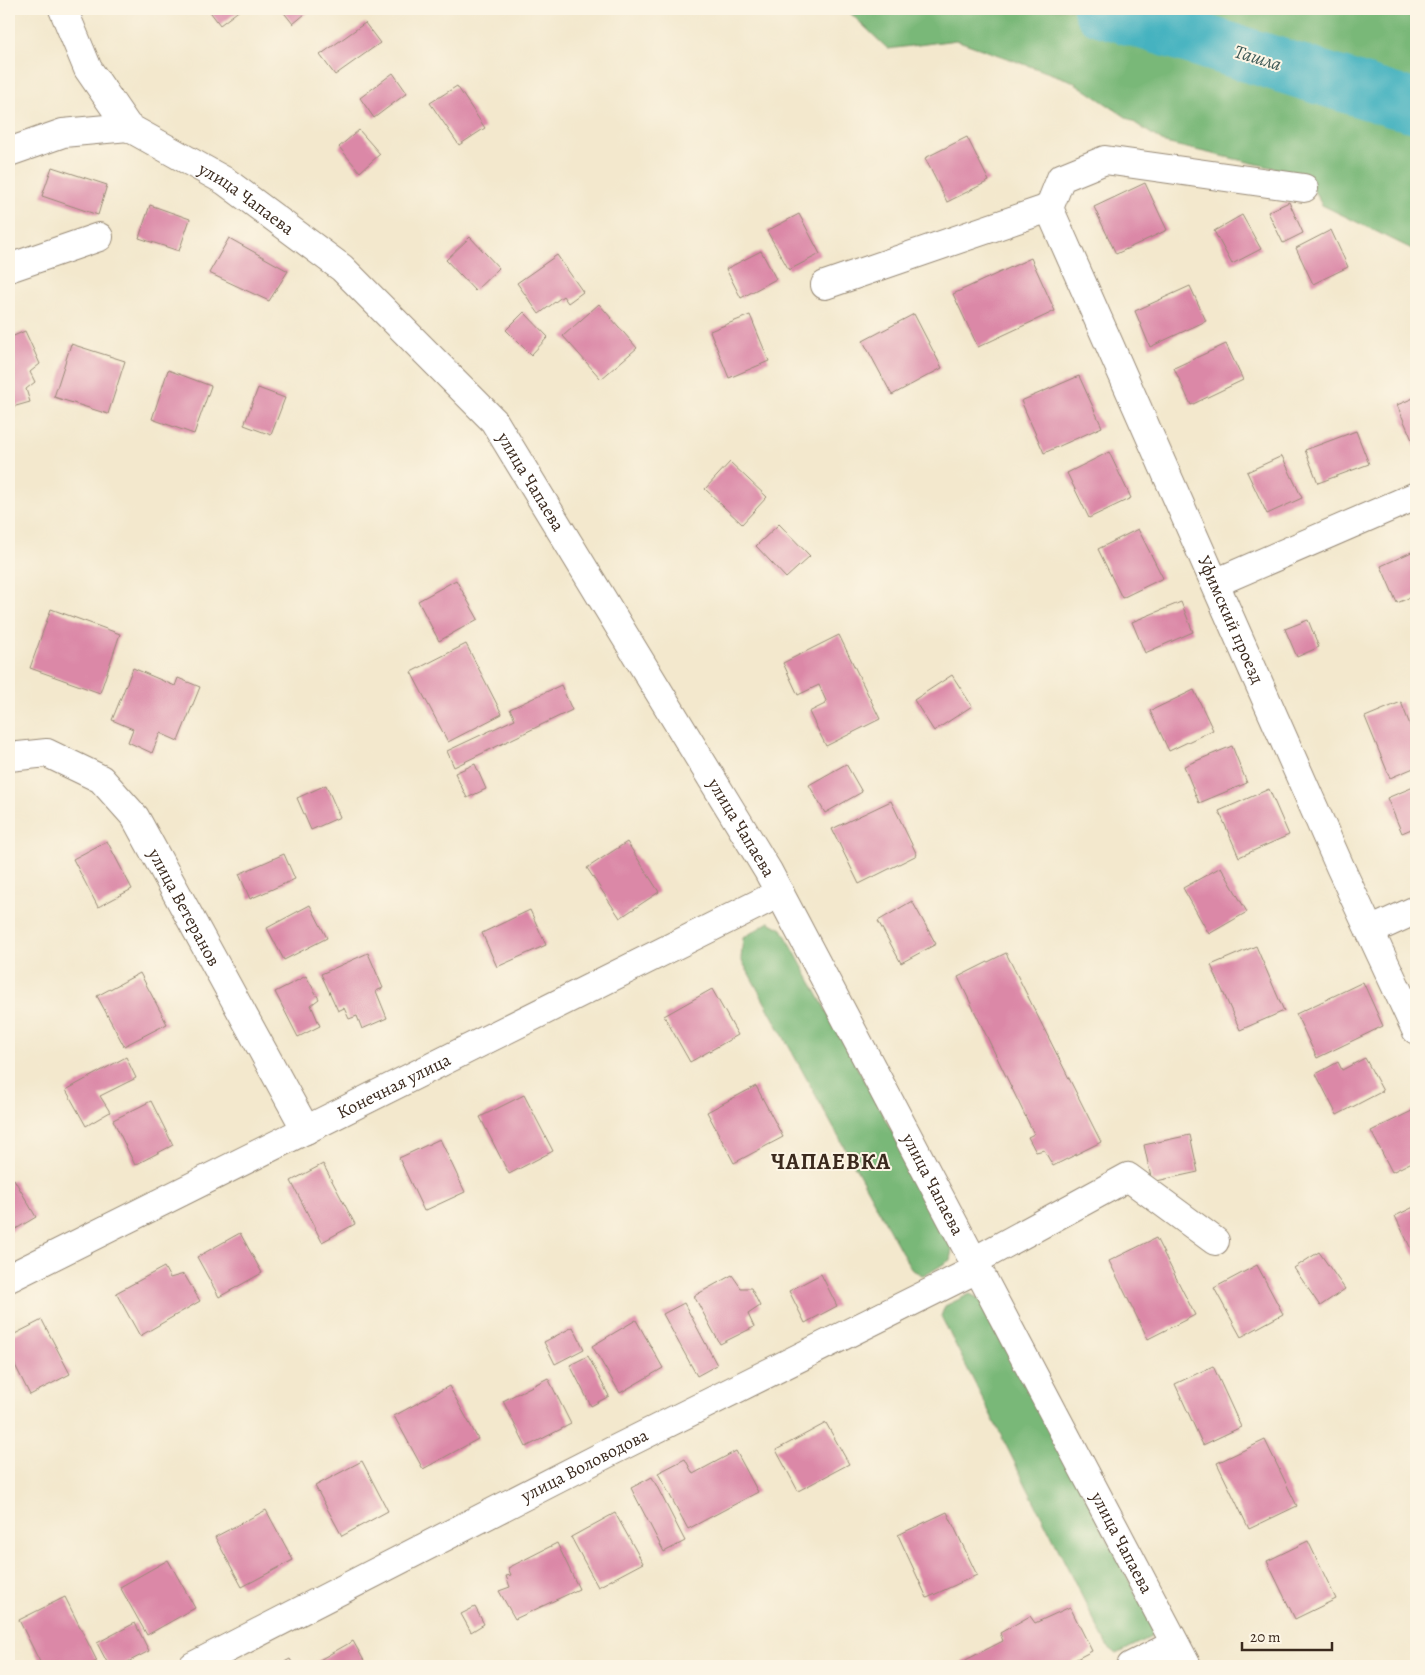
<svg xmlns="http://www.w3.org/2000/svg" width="1425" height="1675" font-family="Alegreya,serif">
<rect width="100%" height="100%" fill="#fcf5e5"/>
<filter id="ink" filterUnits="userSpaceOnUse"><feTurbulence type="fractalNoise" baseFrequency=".02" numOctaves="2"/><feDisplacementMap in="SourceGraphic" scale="10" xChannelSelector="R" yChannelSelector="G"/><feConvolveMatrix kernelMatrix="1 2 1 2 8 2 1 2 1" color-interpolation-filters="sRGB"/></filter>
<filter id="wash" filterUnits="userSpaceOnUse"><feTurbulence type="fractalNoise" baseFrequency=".0096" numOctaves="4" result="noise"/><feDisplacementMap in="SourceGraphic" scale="20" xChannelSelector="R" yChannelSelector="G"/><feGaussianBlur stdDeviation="1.12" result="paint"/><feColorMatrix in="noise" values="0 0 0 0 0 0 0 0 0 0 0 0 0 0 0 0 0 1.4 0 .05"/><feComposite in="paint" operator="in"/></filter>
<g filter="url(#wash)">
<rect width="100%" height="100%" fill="#f3e8cd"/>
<!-- forest -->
<g fill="#79b878" stroke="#5a714b">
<path d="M846 9H1416V251L1322 205 1305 175 1165 143 1072 81 956 40 888 49Z"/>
<path d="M769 922 782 929 953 1244 950 1260 924 1276 911 1269 741 959 743 938Z"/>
<path d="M970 1294 982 1300 1153 1626 1151 1637 1117 1654 1107 1646 941 1316 945 1306Z"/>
</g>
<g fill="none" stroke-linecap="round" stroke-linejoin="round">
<!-- river -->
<path stroke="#44b2c0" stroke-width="54" d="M1100 9 1395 101 1416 106"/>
</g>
<g id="blocks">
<!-- building -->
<g fill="#db88a7">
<path d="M208 9H241L220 25Z"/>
<path d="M281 9H311L293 24Z"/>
<path d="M365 23 380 43 335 75 320 55Z"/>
<path d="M393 73 407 93 374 118 360 98Z"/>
<path d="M457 86 485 128 459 145 430 103Z"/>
<path d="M359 130 380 154 360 172 339 147Z"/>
<path d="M967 137 989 181 947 202 925 158Z"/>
<path d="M52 167 107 185 98 215 42 196Z"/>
<path d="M1145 183 1167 230 1116 254 1094 207Z"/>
<path d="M1289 202 1303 233 1283 243 1268 212Z"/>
<path d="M150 205 190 219 179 251 139 238Z"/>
<path d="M799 214 820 254 789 270 767 231Z"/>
<path d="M1242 215 1261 249 1232 264 1214 231Z"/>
<path d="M1331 230 1348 267 1313 284 1296 248Z"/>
<path d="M470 237 499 268 475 291 446 260Z"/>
<path d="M229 238 288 271 269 301 209 273Z"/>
<path d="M761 251 776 279 741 298 726 269Z"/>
<path d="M557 255 583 292 568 303 563 296 539 314 517 283Z"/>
<path d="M1031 258 1055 311 978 347 953 294Z"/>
<path d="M1190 286 1206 321 1150 347 1135 311Z"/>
<path d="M599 304 637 348 601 379 563 336Z"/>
<path d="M524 312 548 337 531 355 506 330Z"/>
<path d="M914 314 942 368 892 395 863 341Z"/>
<path d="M750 315 769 361 729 378 710 331Z"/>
<path d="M25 331 40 364 30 372 35 382 26 389 30 402 9 408V338Z"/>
<path d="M71 344 125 361 108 414 54 397Z"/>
<path d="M1226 344 1243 380 1191 405 1174 368Z"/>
<path d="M168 370 211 386 194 434 152 419Z"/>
<path d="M1079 376 1102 427 1044 453 1021 401Z"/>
<path d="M258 388 285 398 271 435 244 425Z"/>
<path d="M1416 397V449L1397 405Z"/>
<path d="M1356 431 1369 464 1318 483 1305 450Z"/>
<path d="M1109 452 1131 498 1089 518 1067 473Z"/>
<path d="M1282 456 1302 498 1267 514 1247 472Z"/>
<path d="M730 462 767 497 742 524 705 489Z"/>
<path d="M779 524 810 556 786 578 756 546Z"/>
<path d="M1138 529 1163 578 1122 598 1098 549Z"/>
<path d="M1416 550V595L1397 603 1381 566Z"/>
<path d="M456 580 478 619 439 641 418 601Z"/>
<path d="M1181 602 1193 632 1145 653 1132 622Z"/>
<path d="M51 609 120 634 100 693 30 668Z"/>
<path d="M1308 620 1319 647 1297 657 1285 629Z"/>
<path d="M839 635 880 719 826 746 809 712 827 703 819 685 798 695 783 663Z"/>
<path d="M466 644 502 714 448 742 411 672Z"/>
<path d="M133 668 175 686 178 678 200 687 178 741 160 733 152 753 128 742 133 729 112 720Z"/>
<path d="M952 675 972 706 934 731 914 700Z"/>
<path d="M561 685 572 710 454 767 447 751 515 719 510 709Z"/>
<path d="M1194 690 1213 730 1169 751 1150 711Z"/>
<path d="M1401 702 1416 740V767L1390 778 1365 717Z"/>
<path d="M1232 746 1247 783 1199 803 1184 766Z"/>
<path d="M475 764 486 789 467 798 455 773Z"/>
<path d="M846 764 862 792 825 813 809 785Z"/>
<path d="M326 785 340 817 311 830 297 798Z"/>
<path d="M1416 786V827L1402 833 1387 798Z"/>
<path d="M1269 789 1289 835 1239 857 1219 811Z"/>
<path d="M891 801 917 855 859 884 832 829Z"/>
<path d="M107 841 132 889 98 907 73 859Z"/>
<path d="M627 842 659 892 620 918 587 868Z"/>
<path d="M284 854 295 879 250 899 239 874Z"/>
<path d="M1221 867 1247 912 1209 934 1183 888Z"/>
<path d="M912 901 936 944 901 963 878 921Z"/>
<path d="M310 905 327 938 284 960 267 928Z"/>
<path d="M530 910 546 945 497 967 482 933Z"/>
<path d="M1256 946 1284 1011 1240 1030 1211 965Z"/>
<path d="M368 953 383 988 376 991 387 1018 362 1029 357 1016 349 1019 344 1008 338 1011 321 974Z"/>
<path d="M1006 953 1101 1142 1053 1166 1044 1150 1036 1152 1028 1137 1034 1134 958 977Z"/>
<path d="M140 973 167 1024 124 1046 97 996Z"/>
<path d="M306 976 319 999 311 1005 320 1026 298 1037 275 992Z"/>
<path d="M1363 982 1383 1026 1317 1058 1296 1014Z"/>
<path d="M712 989 738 1035 690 1062 664 1016Z"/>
<path d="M126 1057 136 1078 100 1096 110 1112 86 1126 66 1090Z"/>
<path d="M1365 1058 1383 1091 1337 1115 1316 1074 1338 1062 1342 1070Z"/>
<path d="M756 1086 783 1137 734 1163 707 1112Z"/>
<path d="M524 1095 553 1151 509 1174 480 1117Z"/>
<path d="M151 1101 173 1145 135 1165 113 1120Z"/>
<path d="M1416 1109V1160L1392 1172 1371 1131Z"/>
<path d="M1190 1135 1198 1172 1152 1182 1144 1145Z"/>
<path d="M440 1139 465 1192 424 1211 399 1158Z"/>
<path d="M323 1164 355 1224 322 1242 291 1181Z"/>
<path d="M14 1179 36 1217 9 1233V1182Z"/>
<path d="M1416 1206V1259L1395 1216Z"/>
<path d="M240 1233 262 1273 219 1297 197 1257Z"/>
<path d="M1156 1238 1195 1315 1148 1339 1109 1261Z"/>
<path d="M1319 1252 1345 1289 1320 1306 1294 1268Z"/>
<path d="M1257 1265 1283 1314 1241 1337 1214 1288Z"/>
<path d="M164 1267 170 1278 184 1274 200 1301 140 1336 116 1293Z"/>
<path d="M821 1274 837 1306 805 1323 789 1291Z"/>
<path d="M732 1275 741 1288H751L760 1306 748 1314 754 1327 720 1344 694 1296Z"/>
<path d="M684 1303 717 1365 697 1376 663 1314Z"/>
<path d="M42 1320 70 1374 30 1395 9 1353V1337Z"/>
<path d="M636 1320 663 1368 620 1393 592 1346Z"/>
<path d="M573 1327 584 1349 555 1364 544 1342Z"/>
<path d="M588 1356 609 1396 591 1406 570 1365Z"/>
<path d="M1213 1366 1241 1427 1203 1445 1175 1384Z"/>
<path d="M548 1378 571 1424 526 1447 503 1401Z"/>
<path d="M449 1386 478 1439 423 1469 394 1416Z"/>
<path d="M826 1423 849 1464 798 1491 776 1450Z"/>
<path d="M1265 1440 1297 1506 1249 1529 1217 1463Z"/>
<path d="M736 1451 758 1492 688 1529 658 1473 685 1459 693 1474Z"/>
<path d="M362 1461 388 1511 342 1536 315 1486Z"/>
<path d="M652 1477 685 1541 664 1552 631 1488Z"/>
<path d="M266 1510 293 1560 242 1587 215 1537Z"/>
<path d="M947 1512 977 1575 927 1598 898 1535Z"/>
<path d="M615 1513 643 1563 598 1587 571 1537Z"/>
<path d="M1308 1541 1336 1599 1295 1619 1267 1561Z"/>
<path d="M557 1543 579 1589 515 1619 499 1591 510 1587 506 1576 511 1575 508 1568Z"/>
<path d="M168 1560 195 1608 147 1635 120 1587Z"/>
<path d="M65 1597 97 1661 87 1666H42L19 1620Z"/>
<path d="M475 1607 484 1624 471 1632 461 1614Z"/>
<path d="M1070 1607 1092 1651 1063 1666H954L1003 1641 1000 1633 1030 1616 1035 1623Z"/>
<path d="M135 1623 149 1651 120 1666H109L97 1643Z"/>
<path d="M353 1641 367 1666H309Z"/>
<path d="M290 1659 294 1666H277Z"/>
</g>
</g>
</g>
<g filter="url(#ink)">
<use href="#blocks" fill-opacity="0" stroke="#978976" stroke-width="1"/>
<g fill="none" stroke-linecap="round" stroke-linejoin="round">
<defs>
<g id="minor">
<path id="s1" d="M63 9 88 69 128 127 225 181 342 268 494 421 768 871 1187 1666"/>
<path d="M9 152 63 133 128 127"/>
<path id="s2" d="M1049 208 1341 869 1416 1030"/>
<path d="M9 268 99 237"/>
<path d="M825 285 1049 208 1061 178 1105 160 1304 188"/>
<path d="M1215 583 1416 496"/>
<path id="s3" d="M9 757 47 753 101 779 135 817 306 1130"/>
<path d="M1370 931 1416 910"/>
<path d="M974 1261 1128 1177 1215 1241"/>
<path id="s4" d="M9 1278 780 893"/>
<path id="s5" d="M193 1666 614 1450 977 1269"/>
<path d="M1131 1666 1175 1644"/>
</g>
</defs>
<!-- minor casing -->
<use href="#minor" stroke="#978976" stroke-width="30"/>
<!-- minor -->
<use href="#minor" stroke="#fff" stroke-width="28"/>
</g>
</g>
<g text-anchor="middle" stroke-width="4" stroke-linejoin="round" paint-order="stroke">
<!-- street labels -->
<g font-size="18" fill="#3b2a1e" stroke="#fcf5e5">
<text dy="6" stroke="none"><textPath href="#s1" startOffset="274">улица Чапаева</textPath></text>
<text dy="6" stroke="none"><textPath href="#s1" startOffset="679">улица Чапаева</textPath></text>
<text dy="6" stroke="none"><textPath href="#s2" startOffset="450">Уфимский проезд</textPath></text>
<text dy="6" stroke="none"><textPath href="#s1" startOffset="1084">улица Чапаева</textPath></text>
<text dy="6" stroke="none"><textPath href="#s3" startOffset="252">улица Ветеранов</textPath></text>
<text dy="6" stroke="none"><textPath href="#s4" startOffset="430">Конечная улица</textPath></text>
<text dy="6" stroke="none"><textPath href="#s1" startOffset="1489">улица Чапаева</textPath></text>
<text dy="6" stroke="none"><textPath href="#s5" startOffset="440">улица Воловодова</textPath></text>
<text dy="6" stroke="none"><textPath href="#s1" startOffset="1894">улица Чапаева</textPath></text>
</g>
<!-- water labels -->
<g font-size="19" font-style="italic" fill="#3e5a57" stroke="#fcf5e5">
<text transform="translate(1258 57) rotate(17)" y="7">Ташла</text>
</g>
<!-- district labels -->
<g font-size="22" font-weight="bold" letter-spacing="1" fill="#3b2a1e" stroke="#fcf5e5">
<text x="831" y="1169">ЧАПАЕВКА</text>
</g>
</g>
<!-- margin -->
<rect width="1425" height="1675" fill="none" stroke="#fcf5e5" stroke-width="30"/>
<!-- scale -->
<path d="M1242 1642v8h90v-8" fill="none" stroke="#3b2a1e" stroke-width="2.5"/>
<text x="1250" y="1642" font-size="15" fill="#3b2a1e" stroke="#fcf5e5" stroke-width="4" paint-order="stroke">20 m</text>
</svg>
